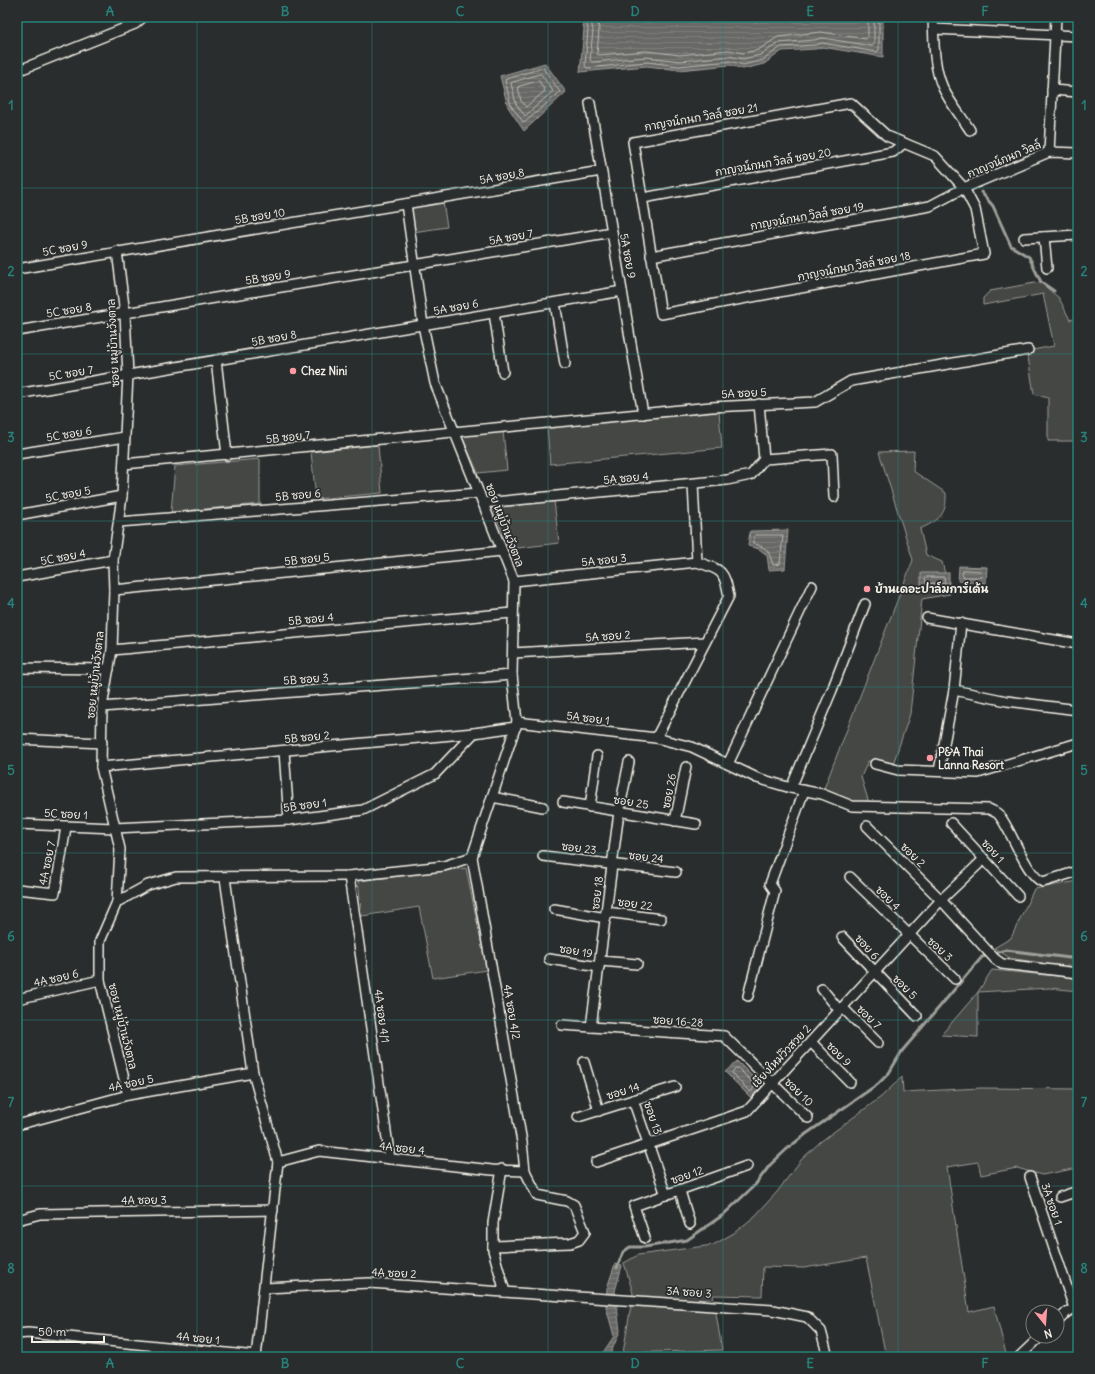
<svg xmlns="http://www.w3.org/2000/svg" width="1095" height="1374" font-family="Delius,'Playpen Sans Thai',sans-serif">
<defs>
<pattern id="water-rules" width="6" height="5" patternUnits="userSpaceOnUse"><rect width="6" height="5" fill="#676866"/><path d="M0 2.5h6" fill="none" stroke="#7d7e7c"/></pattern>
</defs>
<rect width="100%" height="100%" fill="#2a2d2e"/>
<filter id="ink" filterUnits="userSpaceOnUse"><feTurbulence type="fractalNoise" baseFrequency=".025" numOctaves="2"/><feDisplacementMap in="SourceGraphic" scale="8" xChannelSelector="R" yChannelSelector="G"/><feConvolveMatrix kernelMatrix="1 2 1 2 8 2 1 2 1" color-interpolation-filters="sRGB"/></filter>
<g filter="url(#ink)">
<!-- grass -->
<g fill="#444645" stroke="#9c9c96">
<path d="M443 202 447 227 413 232 409 207Z"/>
<path d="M1040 282 1059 298 1070 320 1078 318V402L1075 404 1074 441H1048V398L1034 394 1027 351 1054 346 1043 294 983 305V298L990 291Z"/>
<path d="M719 412 722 448 550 464 547 427Z"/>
<path d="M503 431 507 470 478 473 461 434Z"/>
<path d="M378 445 382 493 316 499 311 452Z"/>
<path d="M914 451 913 471 946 493C947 515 939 520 920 529L926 555 942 562 950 594 922 599 910 714 893 764 868 761 861 777 869 803 854 802 823 791 913 560 879 452Z"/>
<path d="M260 459V504L171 512 175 466Z"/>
<path d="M554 501 559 543 509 549 493 508Z"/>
<path d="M466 868 487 970 433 978 419 907 362 916 358 881Z"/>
<path d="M1078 881V969L1010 958 994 948 1011 938 1034 889Z"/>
<path d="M992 970 1078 978V991L1050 988 978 992V1037L941 1035 978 992Z"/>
<path d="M902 1077 903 1092 981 1088 1078 1089V1168L1042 1175 1017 1168 981 1175 978 1162 947 1167 969 1312 994 1306 1006 1354 1003 1357H886L866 1258 804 1268 763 1267 762 1296 713 1295 722 1350 623 1353 633 1293 624 1263 638 1255 713 1245 734 1233 755 1216 777 1192 801 1160 820 1142 881 1097Z"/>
</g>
<!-- water -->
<g fill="url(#water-rules)" stroke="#9f9f9a">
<path d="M581 17H883V57L822 47 816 49 782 51 764 64 743 69 730 65 679 70 647 66 580 72 584 29Z"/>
<path d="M545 63 566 92 524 131 508 107 500 76Z"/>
<path d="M788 530 785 569 769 570 767 555 759 549 748 546 750 531Z"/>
<path d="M959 566 987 567 986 583 958 581Z"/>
<rect x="921" y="573" width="28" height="15"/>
<path d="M737 1061 762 1086 751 1098 725 1072Z"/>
<path d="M615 1264 622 1266 615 1291 620 1331 609 1357H600L614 1336 606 1307 607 1288Z"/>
</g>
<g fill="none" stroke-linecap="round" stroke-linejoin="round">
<!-- shore -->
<g stroke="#bcbab4" stroke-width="1">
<path d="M585 17 588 29 585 66 587 68 647 62 679 66 730 61 743 65 763 60 781 47 815 45 822 43 877 52 879 50V17"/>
<path d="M590 17 593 30 590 60 592 62 646 57 680 61 729 56 743 59 760 55 779 43 814 40 822 38 872 46 874 44V17"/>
<path d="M597 17 599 30 597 54 599 55 646 51 680 55 729 50 743 53 758 50 778 37 821 32 866 39 868 37V17"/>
<path d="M543 68 560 92 524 123 511 106 505 80Z"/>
<path d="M541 74 553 91 525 116 516 104 511 83Z"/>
<path d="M539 81 545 91 526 107 521 101 518 87Z"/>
<path d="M755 535H783L780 564 773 565C768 550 769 549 753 543Z"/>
<path d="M964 570 981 571 982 577H964L962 575Z"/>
<path d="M927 577H944L945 583 927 584 925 579Z"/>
<path d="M736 1068H738L755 1085 752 1091H749L732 1073Z"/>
</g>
<!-- stream -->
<g stroke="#9f9f9a" stroke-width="3">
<path d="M981 192 993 206 1011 246 1029 257 1041 282 1054 291"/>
<path d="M617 1268 623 1252 630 1247H645L687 1240 723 1215 755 1185 770 1165 787 1149 806 1134 878 1084 889 1073 902 1051 982 957 1006 950 1078 959"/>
</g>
<defs>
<g id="street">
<path d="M933 17C934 40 933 66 943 88 950 103 961 116 970 130"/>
<path d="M934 29 1078 36"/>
<path d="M17 71 135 24 143 17"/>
<path d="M1052 90 1078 92"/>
<path d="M590 103 643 414"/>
<path d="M851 103 887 136 935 156 964 188 975 209 984 254 661 314 633 142Z"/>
<path d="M1049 152 1056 17"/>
<path d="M643 198 893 152 904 143"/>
<path d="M406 204 423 325 435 383 514 581 512 675 517 722 472 857 522 1142 525 1171 537 1195 567 1201 574 1205 585 1232 579 1240 570 1243 493 1246"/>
<path d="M1044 237 1047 268"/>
<path d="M1024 238 1078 235"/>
<path d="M117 251 125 314 128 375 122 496 113 560 114 590 112 650 102 707 101 767 120 849 117 902 100 941V980L128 1095"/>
<path d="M651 256 930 206 964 188 1049 152 1078 153"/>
<path d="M17 269 601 171"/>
<path d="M555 303 565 364"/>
<path d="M494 313 503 372"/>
<path d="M17 331 612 232"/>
<path d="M216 360 227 455"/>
<path d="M17 394 622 291"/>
<path d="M759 404 764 459"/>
<path d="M17 454 125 437"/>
<path d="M764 459 832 454 834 497"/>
<path d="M124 464 711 407 815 402 851 381 1028 350"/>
<path d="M693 484 697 562"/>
<path d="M483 503 727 480 751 475 764 459"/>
<path d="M17 515 122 496"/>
<path d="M119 522 479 493"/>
<path d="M17 577 113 560"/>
<path d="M514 581 697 562C722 570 724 570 729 596L656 738"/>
<path d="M114 590 502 551"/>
<path d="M927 618 1078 644"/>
<path d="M112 650 512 613"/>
<path d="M513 653 705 642"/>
<path d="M17 668 109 669"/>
<path d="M954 690 1007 701 1078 710"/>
<path d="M102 707 512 675"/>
<path d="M517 722 656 738 692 747 757 778 791 788 822 794 852 806 989 809C992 811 997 812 999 815 1011 829 1027 877 1043 882L1078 871"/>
<path d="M17 739 102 743"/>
<path d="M284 751 289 820"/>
<path d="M728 764 812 586"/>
<path d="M875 764 898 770 978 773 1078 743"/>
<path d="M101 767 474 733 516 727"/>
<path d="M939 771 954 690 961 623"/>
<path d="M791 788 832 690 865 604"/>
<path d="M492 797 543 807"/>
<path d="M563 802 696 824"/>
<path d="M590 807 597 756"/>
<path d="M675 821 686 767"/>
<path d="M951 823 1018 896"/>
<path d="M17 824 114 828 179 825 289 820 363 810 435 774 474 733"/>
<path d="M867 826 941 900 995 959 1002 964 1078 973"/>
<path d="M543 856 676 872"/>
<path d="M349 876 390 1159"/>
<path d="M850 877 955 979"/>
<path d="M225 878 253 1073 278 1162 256 1357"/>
<path d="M17 889 55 893 66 827"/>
<path d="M117 902 148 885 176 877 349 876 444 866 472 857"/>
<path d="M554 909 606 918"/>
<path d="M606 912 661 919"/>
<path d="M842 937 917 1016"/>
<path d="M549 959 599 967"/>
<path d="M600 961 637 964"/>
<path d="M822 989 840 1011"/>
<path d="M748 996 775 891 770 884 804 791"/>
<path d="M17 999 100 980"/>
<path d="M843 1008 878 1043"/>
<path d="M562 1025 724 1036 808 1118"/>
<path d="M591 1027 619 812 629 762"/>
<path d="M811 1042 850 1082"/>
<path d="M584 1062 599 1111"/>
<path d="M633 1100 666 1195"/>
<path d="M578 1117 675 1087"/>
<path d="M17 1125 128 1095 253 1073"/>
<path d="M278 1162 319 1151 492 1170 525 1171"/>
<path d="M596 1162 747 1111 941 900 984 859"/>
<path d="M502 1169 493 1223V1250L505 1292"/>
<path d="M1030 1177 1074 1308"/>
<path d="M680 1191 690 1224"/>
<path d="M1060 1197 1078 1191"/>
<path d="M17 1220 40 1214 273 1210"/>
<path d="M645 1238 634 1206 747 1166"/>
<path d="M265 1288 369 1283 773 1310 807 1317 821 1331 828 1357"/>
<path d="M1057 1322 1067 1312 1078 1307"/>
<path d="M17 1334 28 1333 256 1356"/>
<path d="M1019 1357 1041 1336"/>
</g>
</defs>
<!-- street casing -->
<use href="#street" stroke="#f4f1e8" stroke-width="12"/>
<!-- street -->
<use href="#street" stroke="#2a2d2e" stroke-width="9"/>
</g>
</g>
<!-- grid -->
<path fill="none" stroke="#26827a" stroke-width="1" stroke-opacity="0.55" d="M197 17V1357M372 17V1357M548 17V1357M723 17V1357M898 17V1357M17 188H1078M17 354H1078M17 521H1078M17 687H1078M17 853H1078M17 1020H1078M17 1186H1078"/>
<!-- markers -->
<g fill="#ff9aa2" stroke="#2a2d2e" stroke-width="1.5">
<circle cx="293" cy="371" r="4"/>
<circle cx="867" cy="589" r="4"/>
<circle cx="930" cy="758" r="4"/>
</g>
<g text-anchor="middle" stroke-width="3.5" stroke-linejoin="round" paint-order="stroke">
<!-- street labels -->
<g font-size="11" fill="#f4f1e8" stroke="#2a2d2e">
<text transform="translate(701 117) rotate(-10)" y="4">กาญจน์กนก วิลล์ ซอย 21</text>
<text transform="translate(1004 159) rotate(-23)" y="4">กาญจน์กนก วิลล์</text>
<text transform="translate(773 162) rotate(-10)" y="4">กาญจน์กนก วิลล์ ซอย 20</text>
<text transform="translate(502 176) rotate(-10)" y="4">5A ซอย 8</text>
<text transform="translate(260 216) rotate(-9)" y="4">5B ซอย 10</text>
<text transform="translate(807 216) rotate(-10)" y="4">กาญจน์กนก วิลล์ ซอย 19</text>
<text transform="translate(511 237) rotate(-10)" y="4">5A ซอย 7</text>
<text transform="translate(65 248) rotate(-10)" y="4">5C ซอย 9</text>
<text transform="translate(628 256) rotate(80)" y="4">5A ซอย 9</text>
<text transform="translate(854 266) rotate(-11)" y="4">กาญจน์กนก วิลล์ ซอย 18</text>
<text transform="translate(268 277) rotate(-9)" y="4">5B ซอย 9</text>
<text transform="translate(456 307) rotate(-10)" y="4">5A ซอย 6</text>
<text transform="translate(69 310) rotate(-9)" y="4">5C ซอย 8</text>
<text transform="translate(274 338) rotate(-10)" y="4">5B ซอย 8</text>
<text transform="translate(113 343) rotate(-93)" y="4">ซอย หมู่บ้านวังตาล</text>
<text transform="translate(71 373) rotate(-9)" y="4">5C ซอย 7</text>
<text transform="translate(744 393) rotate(-3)" y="4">5A ซอย 5</text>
<text transform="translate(69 434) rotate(-9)" y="4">5C ซอย 6</text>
<text transform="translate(288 437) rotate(-6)" y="4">5B ซอย 7</text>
<text transform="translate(626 478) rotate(-5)" y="4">5A ซอย 4</text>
<text transform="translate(68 494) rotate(-10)" y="4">5C ซอย 5</text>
<text transform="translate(298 495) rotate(-5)" y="4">5B ซอย 6</text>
<text transform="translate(505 525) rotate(69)" y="4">ซอย หมู่บ้านวังตาล</text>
<text transform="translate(63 557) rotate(-10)" y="4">5C ซอย 4</text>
<text transform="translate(307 559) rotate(-6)" y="4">5B ซอย 5</text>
<text transform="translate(604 560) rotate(-6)" y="4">5A ซอย 3</text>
<text transform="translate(311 619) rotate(-5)" y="4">5B ซอย 4</text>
<text transform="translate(608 636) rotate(-4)" y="4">5A ซอย 2</text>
<text transform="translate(95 675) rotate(-84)" y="4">ซอย หมู่บ้านวังตาล</text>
<text transform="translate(306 679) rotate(-4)" y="4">5B ซอย 3</text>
<text transform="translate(588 718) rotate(7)" y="4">5A ซอย 1</text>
<text transform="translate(307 737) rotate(-5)" y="4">5B ซอย 2</text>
<text transform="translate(669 791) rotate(-79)" y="4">ซอย 26</text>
<text transform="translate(631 802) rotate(9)" y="4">ซอย 25</text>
<text transform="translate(305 805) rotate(-7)" y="4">5B ซอย 1</text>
<text transform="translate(66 814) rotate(3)" y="4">5C ซอย 1</text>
<text transform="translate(579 848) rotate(7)" y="4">ซอย 23</text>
<text transform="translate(993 851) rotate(48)" y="4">ซอย 1</text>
<text transform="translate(913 855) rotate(45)" y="4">ซอย 2</text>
<text transform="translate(646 857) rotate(7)" y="4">ซอย 24</text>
<text transform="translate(47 863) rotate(-78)" y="4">4A ซอย 7</text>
<text transform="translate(597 893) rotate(-83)" y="4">ซอย 18</text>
<text transform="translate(888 898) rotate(45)" y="4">ซอย 4</text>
<text transform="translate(635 904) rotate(8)" y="4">ซอย 22</text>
<text transform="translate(867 947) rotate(48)" y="4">ซอย 6</text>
<text transform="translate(940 949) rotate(43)" y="4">ซอย 3</text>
<text transform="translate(576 951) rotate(9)" y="4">ซอย 19</text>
<text transform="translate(56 978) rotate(-13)" y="4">4A ซอย 6</text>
<text transform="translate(905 987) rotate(45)" y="4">ซอย 5</text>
<text transform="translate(512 1012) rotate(80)" y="4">4A ซอย 4/2</text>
<text transform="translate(382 1016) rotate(82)" y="4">4A ซอย 4/1</text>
<text transform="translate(869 1017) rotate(45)" y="4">ซอย 7</text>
<text transform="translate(678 1021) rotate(4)" y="4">ซอย 16-28</text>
<text transform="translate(123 1026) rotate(76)" y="4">ซอย หมู่บ้านวังตาล</text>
<text transform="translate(839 1054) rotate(45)" y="4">ซอย 9</text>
<text transform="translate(781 1056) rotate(-47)" y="4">เชียงใหม่วิวสวย 2</text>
<text transform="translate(131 1083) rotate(-12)" y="4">4A ซอย 5</text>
<text transform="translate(623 1091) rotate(-17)" y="4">ซอย 14</text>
<text transform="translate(799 1092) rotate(44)" y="4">ซอย 10</text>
<text transform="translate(653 1118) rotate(71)" y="4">ซอย 13</text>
<text transform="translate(402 1148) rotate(6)" y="4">4A ซอย 4</text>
<text transform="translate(687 1175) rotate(-19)" y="4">ซอย 12</text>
<text transform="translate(144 1200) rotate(-1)" y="4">4A ซอย 3</text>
<text transform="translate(1052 1204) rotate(71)" y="4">3A ซอย 1</text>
<text transform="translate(394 1273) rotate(3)" y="4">4A ซอย 2</text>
<text transform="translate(689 1292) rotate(4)" y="4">3A ซอย 3</text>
<text transform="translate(198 1338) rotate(6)" y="4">4A ซอย 1</text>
</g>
<!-- poi labels -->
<g font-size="11" font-weight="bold" fill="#f4f1e8" stroke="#2a2d2e" text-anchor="start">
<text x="301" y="375">Chez Nini</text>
<text x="875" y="593">บ้านเดอะปาล์มการ์เด้น</text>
<text x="938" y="756">P&amp;A Thai<tspan x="938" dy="13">Lanna Resort</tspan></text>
</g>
</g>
<!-- margin -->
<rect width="1095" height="1374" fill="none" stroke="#2a2d2e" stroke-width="44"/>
<!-- north arrow -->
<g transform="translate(1045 1324) rotate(163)"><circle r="19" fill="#2a2d2e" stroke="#7b7b78"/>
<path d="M0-3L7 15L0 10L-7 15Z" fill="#ff9aa2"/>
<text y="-6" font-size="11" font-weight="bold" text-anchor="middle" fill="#f4f1e8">N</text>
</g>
<!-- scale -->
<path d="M32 1336v6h72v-6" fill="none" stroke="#f4f1e8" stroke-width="2"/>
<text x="38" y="1336" font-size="12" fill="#f4f1e8" stroke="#2a2d2e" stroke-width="3" paint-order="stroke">50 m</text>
<rect x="22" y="22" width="1051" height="1330" fill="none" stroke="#26827a" stroke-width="1.5"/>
<g font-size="13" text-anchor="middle" font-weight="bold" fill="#26827a">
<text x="110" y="16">A</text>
<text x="285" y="16">B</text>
<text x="460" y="16">C</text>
<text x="635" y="16">D</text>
<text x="810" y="16">E</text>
<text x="985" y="16">F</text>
<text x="11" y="110">1</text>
<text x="1084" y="110">1</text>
<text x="11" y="276">2</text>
<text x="1084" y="276">2</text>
<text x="11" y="442">3</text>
<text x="1084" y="442">3</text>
<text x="11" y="608">4</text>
<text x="1084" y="608">4</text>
<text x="11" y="775">5</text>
<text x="1084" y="775">5</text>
<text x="11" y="941">6</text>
<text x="1084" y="941">6</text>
<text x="11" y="1107">7</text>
<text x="1084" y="1107">7</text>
<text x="11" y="1273">8</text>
<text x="1084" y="1273">8</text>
<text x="110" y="1368">A</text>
<text x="285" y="1368">B</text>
<text x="460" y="1368">C</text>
<text x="635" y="1368">D</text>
<text x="810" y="1368">E</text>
<text x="985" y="1368">F</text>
</g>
</svg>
